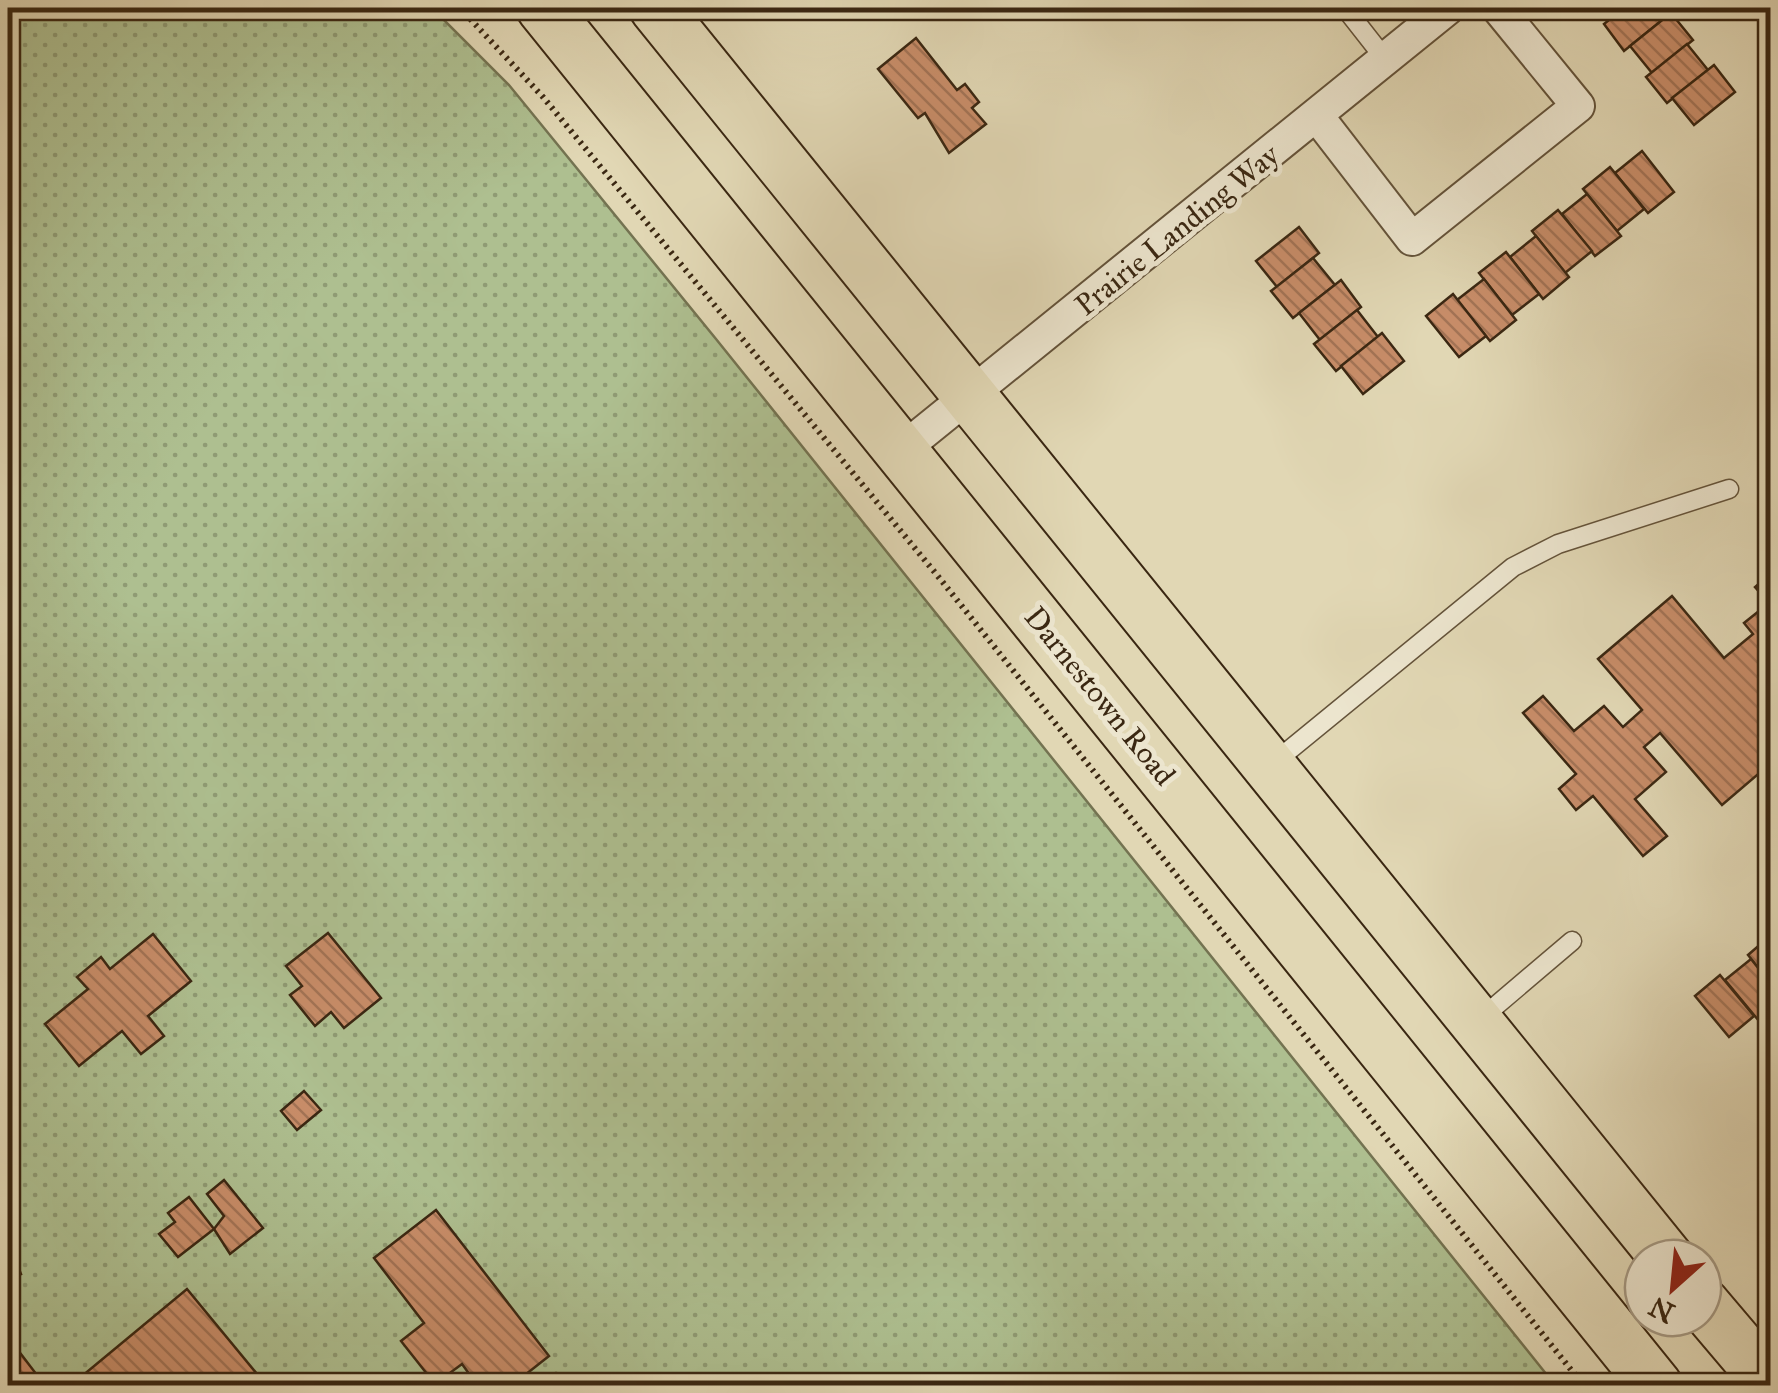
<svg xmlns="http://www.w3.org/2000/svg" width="1778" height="1393" font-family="'IM FELL Great Primer',serif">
<defs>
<pattern id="grass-dots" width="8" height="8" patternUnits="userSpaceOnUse" patternTransform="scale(2.5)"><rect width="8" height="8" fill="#aebf90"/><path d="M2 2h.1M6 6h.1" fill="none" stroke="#8f9b74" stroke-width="1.8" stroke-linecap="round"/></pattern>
<pattern id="building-back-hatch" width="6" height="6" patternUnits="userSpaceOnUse" patternTransform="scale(2.5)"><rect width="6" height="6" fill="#c88d69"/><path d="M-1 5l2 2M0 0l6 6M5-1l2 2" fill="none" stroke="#a37355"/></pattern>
</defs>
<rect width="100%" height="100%" fill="#e1d7b4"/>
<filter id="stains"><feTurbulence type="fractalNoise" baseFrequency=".002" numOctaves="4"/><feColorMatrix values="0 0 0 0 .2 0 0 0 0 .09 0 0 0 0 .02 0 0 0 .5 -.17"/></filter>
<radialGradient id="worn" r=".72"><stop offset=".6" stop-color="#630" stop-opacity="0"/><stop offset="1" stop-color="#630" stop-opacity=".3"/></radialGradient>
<!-- grass -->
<path fill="url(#grass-dots)" stroke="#747351" stroke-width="2.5" d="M8 8H432L509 85 716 339 1555 1385 8 1386Z"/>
<!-- building -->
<g fill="url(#building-back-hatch)" stroke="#3a2712" stroke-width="2.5">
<path d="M1598 8H1624L1608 20Z"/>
<path d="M1624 8H1659L1666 17 1624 51 1604 24Z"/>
<path d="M1671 13 1693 40 1652 73 1630 46Z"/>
<path d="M916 38 957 90 965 84 979 102 972 108 986 124 949 153 925 113 918 118 878 69Z"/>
<path d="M1687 44 1708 70 1667 103 1646 77Z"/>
<path d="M1714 65 1735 92 1694 125 1672 98Z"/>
<path d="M1642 151 1674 192 1648 213 1615 173Z"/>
<path d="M1610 167 1644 209 1617 231 1583 189Z"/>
<path d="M1587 194 1621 236 1595 256 1562 214Z"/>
<path d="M1558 210 1592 251 1565 273 1532 231Z"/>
<path d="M1299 227 1319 253 1277 287 1256 261Z"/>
<path d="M1536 236 1569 277 1543 299 1510 257Z"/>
<path d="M1506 252 1539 294 1512 315 1479 273Z"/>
<path d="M1313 258 1335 285 1293 318 1271 291Z"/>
<path d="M1484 279 1516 320 1490 341 1457 300Z"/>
<path d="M1341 280 1361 307 1320 340 1299 313Z"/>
<path d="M1453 294 1486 336 1459 357 1426 316Z"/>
<path d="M1357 310 1378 337 1336 371 1314 344Z"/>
<path d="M1382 333 1404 361 1363 394 1341 366Z"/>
<path d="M1770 574V704L1765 709 1770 715V764L1722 805 1660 733 1644 747 1666 772 1635 799 1667 836 1643 856 1593 796 1576 810 1559 789 1576 774 1523 713 1543 696 1574 731 1604 706 1623 727 1642 710 1598 659 1672 596 1724 658 1753 634 1744 623 1769 603 1755 587Z"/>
<path d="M328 933 381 998 344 1028 331 1012 315 1026 290 995 302 986 286 966Z"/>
<path d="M153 934 191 981 148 1016 164 1036 141 1054 122 1031 79 1066 45 1024 88 989 77 977 101 957 110 969Z"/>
<path d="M1770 936V983L1748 955Z"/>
<path d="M1751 959 1770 983V1011L1759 1021 1725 980Z"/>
<path d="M1720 975 1754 1016 1729 1037 1695 996Z"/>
<path d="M304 1091 321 1110 297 1130 281 1111Z"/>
<path d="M224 1180 263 1228 230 1254 214 1229 224 1216 207 1194Z"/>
<path d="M189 1197 214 1229 178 1257 159 1234 175 1222 168 1213Z"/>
<path d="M436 1210 549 1356 511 1386H478L462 1364 435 1384 401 1341 424 1323 374 1258Z"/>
<path d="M8 1242 21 1274 8 1280Z"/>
<path d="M187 1289 267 1386H70Z"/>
<path d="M8 1337 40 1379 32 1386H8Z"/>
<circle cx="556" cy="1380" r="7"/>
</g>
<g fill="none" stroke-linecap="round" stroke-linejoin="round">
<defs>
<g id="service">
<path d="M1345 8 1385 59"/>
<path d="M1271 765 1513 567 1558 544 1729 489"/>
<path d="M1479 1020 1572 941"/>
</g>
<g id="minor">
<path d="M1317 116 1412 239 1578 106 1498 8"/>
<path d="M903 449 1448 8"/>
</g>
<g id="primary">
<path d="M543 8 1656 1386"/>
<path d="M656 8 1667 1258"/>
<path d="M1703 1304 1770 1383"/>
</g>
</defs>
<!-- service casing -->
<use href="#service" stroke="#64533a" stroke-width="21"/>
<!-- minor casing -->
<use href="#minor" stroke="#64533a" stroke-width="36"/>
<!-- primary casing -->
<use href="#primary" stroke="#3a2712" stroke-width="56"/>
<!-- path -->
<path stroke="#3a2712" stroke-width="6" stroke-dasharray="2.5 5" stroke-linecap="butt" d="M460 8 543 97 937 575 1584 1386"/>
<!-- service -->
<use href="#service" stroke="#ece5ce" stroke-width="18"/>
<!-- minor -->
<use href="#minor" stroke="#ece5ce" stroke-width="32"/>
<!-- primary -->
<use href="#primary" stroke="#e1d7b4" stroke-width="52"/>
</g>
<g text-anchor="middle" stroke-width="10" stroke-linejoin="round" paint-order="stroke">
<!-- street labels -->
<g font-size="30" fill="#3a2712" stroke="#ece5ce">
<text transform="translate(1177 230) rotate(-39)" y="10">Prairie Landing Way</text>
<text transform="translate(1100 696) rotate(51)" y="10">Darnestown Road</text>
</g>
</g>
<!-- margin -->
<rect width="1778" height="1393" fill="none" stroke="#e1d7b4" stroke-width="40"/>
<rect x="10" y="10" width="1758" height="1373" fill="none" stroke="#3a2712" stroke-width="5"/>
<rect x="20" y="20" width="1738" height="1353" fill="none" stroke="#3a2712" stroke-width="2.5"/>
<!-- north arrow -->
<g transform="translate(1673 1288) rotate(207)"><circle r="48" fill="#ece5ce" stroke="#a59983" stroke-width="2.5"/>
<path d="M0-8L18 38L0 25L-18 38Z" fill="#8f2418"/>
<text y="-15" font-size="28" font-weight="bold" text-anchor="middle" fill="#3a2712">N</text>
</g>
<rect width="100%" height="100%" filter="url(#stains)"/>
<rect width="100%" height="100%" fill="url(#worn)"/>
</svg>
